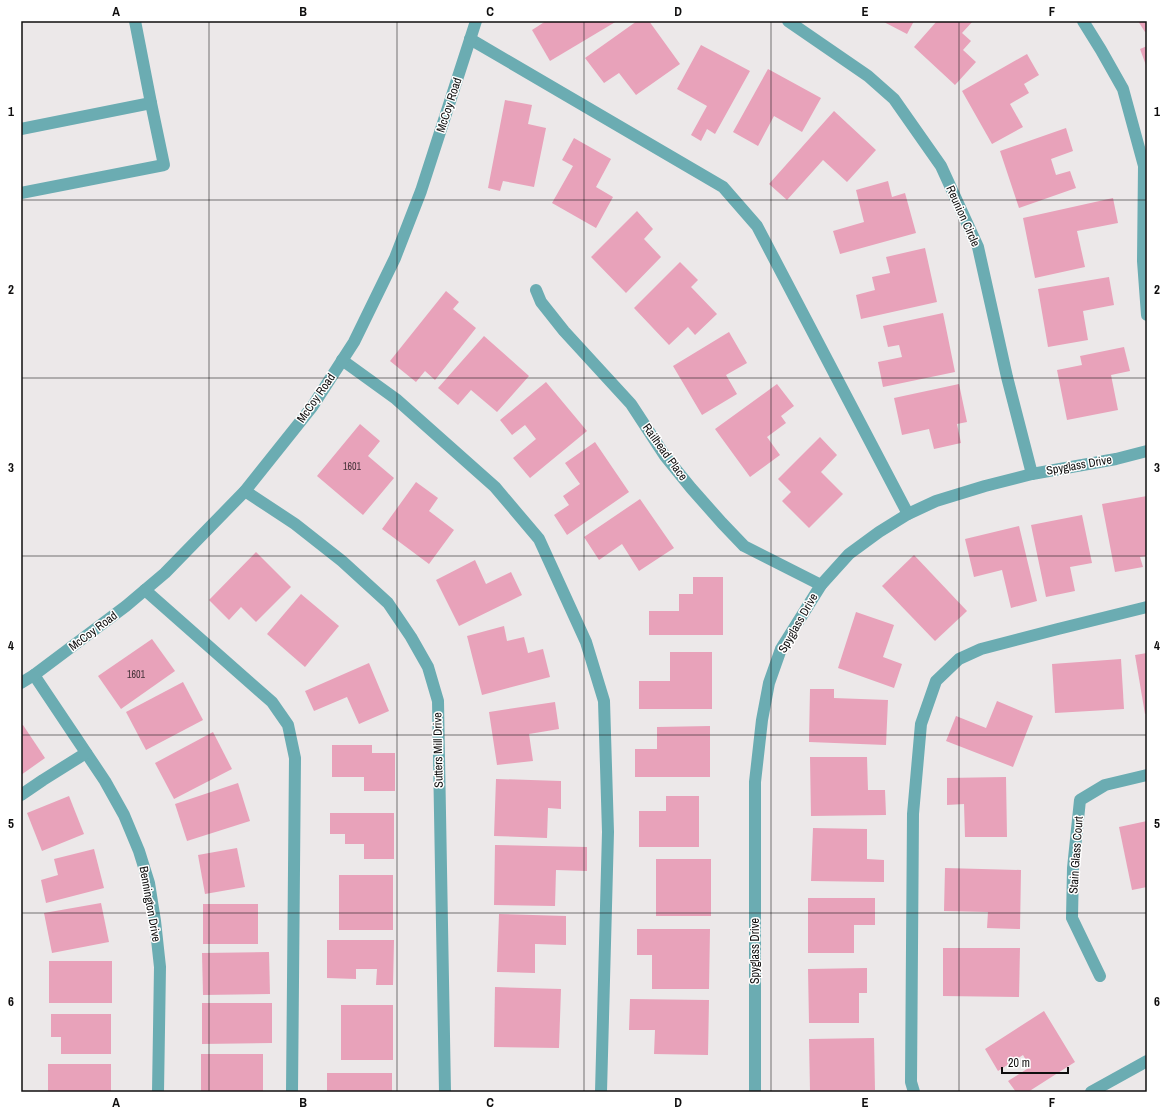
<svg xmlns="http://www.w3.org/2000/svg" width="1168" height="1113" font-family="'Archivo Narrow',sans-serif">
<rect width="100%" height="100%" fill="#ece8e9"/>
<!-- building -->
<g fill="#e8a2ba">
<path d="M546 21H617L550 61 532 30Z"/>
<path d="M637 21H649L680 64 636 95 619 73 604 83 585 58Z"/>
<path d="M882 21H914L907 34Z"/>
<path d="M937 21H973L962 33 971 41 963 50 976 62 955 85 914 47Z"/>
<path d="M1138 21H1147V31L1145 32Z"/>
<path d="M701 45 750 71 715 134 707 129 701 141 691 135 707 106 677 89Z"/>
<path d="M1147 46V68L1140 49Z"/>
<path d="M1027 54 1039 75 1024 84 1029 93 1010 104 1023 127 992 144 962 91Z"/>
<path d="M768 69 821 98 802 132 774 116 758 146 733 132Z"/>
<path d="M505 100 532 105 528 124 546 128 534 187 503 181 500 191 488 188Z"/>
<path d="M834 111 876 150 847 182 823 160 787 200 769 184Z"/>
<path d="M1066 128 1073 151 1051 159 1056 175 1070 171 1076 188 1019 208 1000 151Z"/>
<path d="M574 138 611 159 596 187 613 197 596 228 552 203 573 166 562 160Z"/>
<path d="M888 181 892 197 905 193 916 233 840 254 833 231 864 222 856 190Z"/>
<path d="M1113 198 1118 223 1077 231 1085 267 1035 278 1023 218Z"/>
<path d="M637 211 653 229 644 239 661 257 626 293 591 257Z"/>
<path d="M925 248 937 302 861 319 856 295 875 290 872 277 890 273 886 257Z"/>
<path d="M680 262 698 280 691 287 717 314 695 335 688 327 669 345 634 308Z"/>
<path d="M1109 277 1114 305 1083 311 1088 340 1048 347 1038 289Z"/>
<path d="M446 291 459 302 453 309 476 328 435 380 425 371 416 382 390 361Z"/>
<path d="M943 313 955 372 883 387 878 362 902 357 899 345 888 347 883 326Z"/>
<path d="M729 332 747 363 726 375 737 394 702 415 673 366Z"/>
<path d="M484 336 529 376 497 412 471 390 458 405 438 388Z"/>
<path d="M1124 347 1130 371 1111 375 1118 410 1067 420 1057 370 1082 365 1080 356Z"/>
<path d="M546 382 587 431 530 478 513 458 536 439 525 425 512 435 500 420Z"/>
<path d="M777 384 794 406 781 416 786 423 767 437 780 455 750 477 715 429Z"/>
<path d="M959 384 967 422 957 424 961 443 934 449 929 429 902 435 894 398Z"/>
<path d="M360 424 380 441 368 456 394 478 363 515 317 476Z"/>
<path d="M820 437 837 455 821 472 843 494 809 528 782 501 791 492 778 479Z"/>
<path d="M595 442 629 492 567 535 554 515 569 505 563 496 580 484 565 463Z"/>
<path d="M416 482 438 498 429 511 454 530 429 564 382 529Z"/>
<path d="M1147 496V556L1140 557 1143 567 1115 572 1102 504Z"/>
<path d="M640 499 674 548 639 571 622 544 599 560 584 537Z"/>
<path d="M1082 515 1092 563 1070 567 1075 591 1046 597 1031 525Z"/>
<path d="M1019 526 1037 601 1011 608 1002 570 974 577 965 539Z"/>
<path d="M256 552 291 587 256 622 241 607 229 620 209 600Z"/>
<path d="M914 555 967 611 935 641 882 586Z"/>
<path d="M475 560 486 584 511 572 522 595 459 626 436 580Z"/>
<path d="M693 577H723V635H649V611H679V594H693Z"/>
<path d="M301 594 339 626 305 667 267 634Z"/>
<path d="M856 612 894 625 883 657 902 664 894 688 838 668Z"/>
<path d="M504 626 507 641 524 637 528 653 543 649 550 677 482 695 467 636Z"/>
<path d="M152 639 175 671 121 709 98 676Z"/>
<path d="M670 652H712V709H639V681H670Z"/>
<path d="M1147 653V713L1145 714 1135 655Z"/>
<path d="M1121 659 1124 709 1055 713 1052 664Z"/>
<path d="M369 663 389 711 359 724 347 697 314 711 305 691Z"/>
<path d="M183 682 203 720 146 750 126 712Z"/>
<path d="M810 689H834V698L888 700 886 745 809 742Z"/>
<path d="M997 701 1033 716 1013 767 946 741 956 716 986 728Z"/>
<path d="M555 702 559 729 529 734 533 761 497 765 489 712Z"/>
<path d="M23 725 45 758 21 775V726Z"/>
<path d="M710 726V777H635V749H657V727Z"/>
<path d="M213 732 232 769 174 799 155 763Z"/>
<path d="M332 745H372V753H395V791H364V777H332Z"/>
<path d="M810 757H867L868 790H885L886 815 811 816Z"/>
<path d="M1006 777 1007 837H965L964 804 947 805V778Z"/>
<path d="M496 779 561 781V809L548 808 547 838 494 836Z"/>
<path d="M238 783 250 821 187 841 175 804Z"/>
<path d="M69 796 84 834 42 851 27 813Z"/>
<path d="M666 796H699V847H639V811H666Z"/>
<path d="M330 813H394V859H364V844H345V834H330Z"/>
<path d="M1147 821V887L1132 890 1119 827Z"/>
<path d="M813 828 867 829V859L884 860V882L811 881Z"/>
<path d="M495 845 587 847V871L556 870 555 906 494 905Z"/>
<path d="M237 848 245 887 205 894 198 855Z"/>
<path d="M94 849 104 888 46 903 41 880 58 875 54 859Z"/>
<rect x="656" y="859" width="55" height="57"/>
<path d="M945 868 1021 870 1020 929 987 928 988 912 944 911Z"/>
<rect x="339" y="875" width="54" height="55"/>
<path d="M808 898H875V925H854V953H808Z"/>
<path d="M101 903 109 942 52 953 44 913Z"/>
<rect x="203" y="904" width="55" height="40"/>
<path d="M499 914 566 916V945L535 944V973L497 972Z"/>
<path d="M637 929H710L709 989H652V955H637Z"/>
<path d="M327 940H394L393 985H376L377 969H356V979L327 978Z"/>
<path d="M943 948H1020L1019 997 943 996Z"/>
<path d="M269 952 270 994 203 995 202 953Z"/>
<rect x="49" y="961" width="63" height="42"/>
<path d="M867 968V993H859V1023H809L808 969Z"/>
<path d="M495 987 561 989 559 1048 494 1047Z"/>
<path d="M630 999 709 1000 708 1055 654 1054 655 1030H629Z"/>
<path d="M202 1003H272V1043L202 1044Z"/>
<rect x="341" y="1005" width="52" height="55"/>
<path d="M1044 1011 1075 1062 1028 1092H1016L1008 1081 1030 1067 1023 1055 998 1071 985 1049Z"/>
<path d="M51 1014H111V1054H61V1037H51Z"/>
<path d="M874 1038 875 1090 810 1091 809 1039Z"/>
<rect x="201" y="1054" width="62" height="38"/>
<rect x="48" y="1064" width="63" height="28"/>
<rect x="327" y="1073" width="65" height="19"/>
</g>
<g fill="none" stroke-linecap="round" stroke-linejoin="round">
<!-- minor -->
<g stroke="#6bacb2" stroke-width="12">
<path d="M135 21 151 103"/>
<path d="M788 21 868 76 894 99 941 166 978 247 1007 377 1032 474"/>
<path d="M1083 21 1101 50 1123 89 1144 166 1143 261 1147 315"/>
<path d="M470 39 723 187 757 226 908 514"/>
<path d="M21 129 151 103 164 165 21 193"/>
<path d="M536 290 541 302 564 331 631 404 665 456 691 488 722 523 744 546 821 585"/>
<path d="M342 360 396 399 495 487 539 539 586 642 604 701 608 832 601 1092"/>
<path d="M245 491 295 524 342 561 388 603 411 637 428 667 438 701 445 1092"/>
<path d="M145 590 272 702 288 725 295 758 292 1092"/>
<path d="M34 675 105 781 124 815 139 851 149 883 155 921 160 967 158 1092"/>
<path d="M21 683 34 675 126 606 165 573 245 491 312 407 354 342 395 258 421 191 476 21"/>
<path d="M21 795 43 780 86 753"/>
<path d="M1100 976 1072 918 1073 868 1080 800 1105 785 1147 775"/>
<path d="M755 1092V782L762 720 769 683 781 649 821 585 849 554 879 532 908 514 936 501 985 486 1032 474 1116 459 1147 451"/>
<path d="M914 1092 911 1082 913 814 921 724 936 681 959 659 981 649 1058 629 1147 607"/>
<path d="M1091 1092 1147 1061"/>
</g>
</g>
<!-- grid -->
<path fill="none" stroke="#0f0e0e" stroke-width="1" stroke-opacity="0.55" d="M209 21V1092M397 21V1092M584 21V1092M771 21V1092M959 21V1092M21 200H1147M21 378H1147M21 556H1147M21 735H1147M21 913H1147"/>
<g text-anchor="middle" stroke-width="3" stroke-linejoin="round" paint-order="stroke">
<!-- number labels -->
<g font-size="10" fill="#453339">
<text x="352" y="470">1601</text>
<text x="136" y="678">1601</text>
</g>
<!-- street labels -->
<g font-size="12" fill="#0f0e0e" stroke="#fff">
<text transform="translate(449 105) rotate(-72)" y="4">McCoy Road</text>
<text transform="translate(963 216) rotate(66)" y="4">Reunion Circle</text>
<text transform="translate(316 398) rotate(-55)" y="4">McCoy Road</text>
<text transform="translate(665 452) rotate(54)" y="4">Railhead Place</text>
<text transform="translate(1079 465) rotate(-10)" y="4">Spyglass Drive</text>
<text transform="translate(798 623) rotate(-60)" y="4">Spyglass Drive</text>
<text transform="translate(93 631) rotate(-37)" y="4">McCoy Road</text>
<text transform="translate(438 750) rotate(-91)" y="4">Sutters Mill Drive</text>
<text transform="translate(1076 855) rotate(-86)" y="4">Stain Glass Court</text>
<text transform="translate(150 904) rotate(80)" y="4">Bennington Drive</text>
<text transform="translate(755 951) rotate(-90)" y="4">Spyglass Drive</text>
</g>
</g>
<!-- border -->
<rect width="1168" height="1113" fill="none" stroke="#ffffff" stroke-width="44"/>
<!-- scale -->
<path d="M1002 1067v6h66v-6" fill="none" stroke="#0f0e0e" stroke-width="2"/>
<text x="1008" y="1067" font-size="12" fill="#0f0e0e" stroke="#ffffff" stroke-width="3" paint-order="stroke">20 m</text>
<rect x="22" y="22" width="1124" height="1069" fill="none" stroke="#0f0e0e" stroke-width="1.5"/>
<g font-size="13" text-anchor="middle" font-weight="bold" fill="#0f0e0e">
<text x="116" y="16">A</text>
<text x="303" y="16">B</text>
<text x="490" y="16">C</text>
<text x="678" y="16">D</text>
<text x="865" y="16">E</text>
<text x="1052" y="16">F</text>
<text x="11" y="116">1</text>
<text x="1157" y="116">1</text>
<text x="11" y="294">2</text>
<text x="1157" y="294">2</text>
<text x="11" y="472">3</text>
<text x="1157" y="472">3</text>
<text x="11" y="650">4</text>
<text x="1157" y="650">4</text>
<text x="11" y="828">5</text>
<text x="1157" y="828">5</text>
<text x="11" y="1006">6</text>
<text x="1157" y="1006">6</text>
<text x="116" y="1107">A</text>
<text x="303" y="1107">B</text>
<text x="490" y="1107">C</text>
<text x="678" y="1107">D</text>
<text x="865" y="1107">E</text>
<text x="1052" y="1107">F</text>
</g>
</svg>
